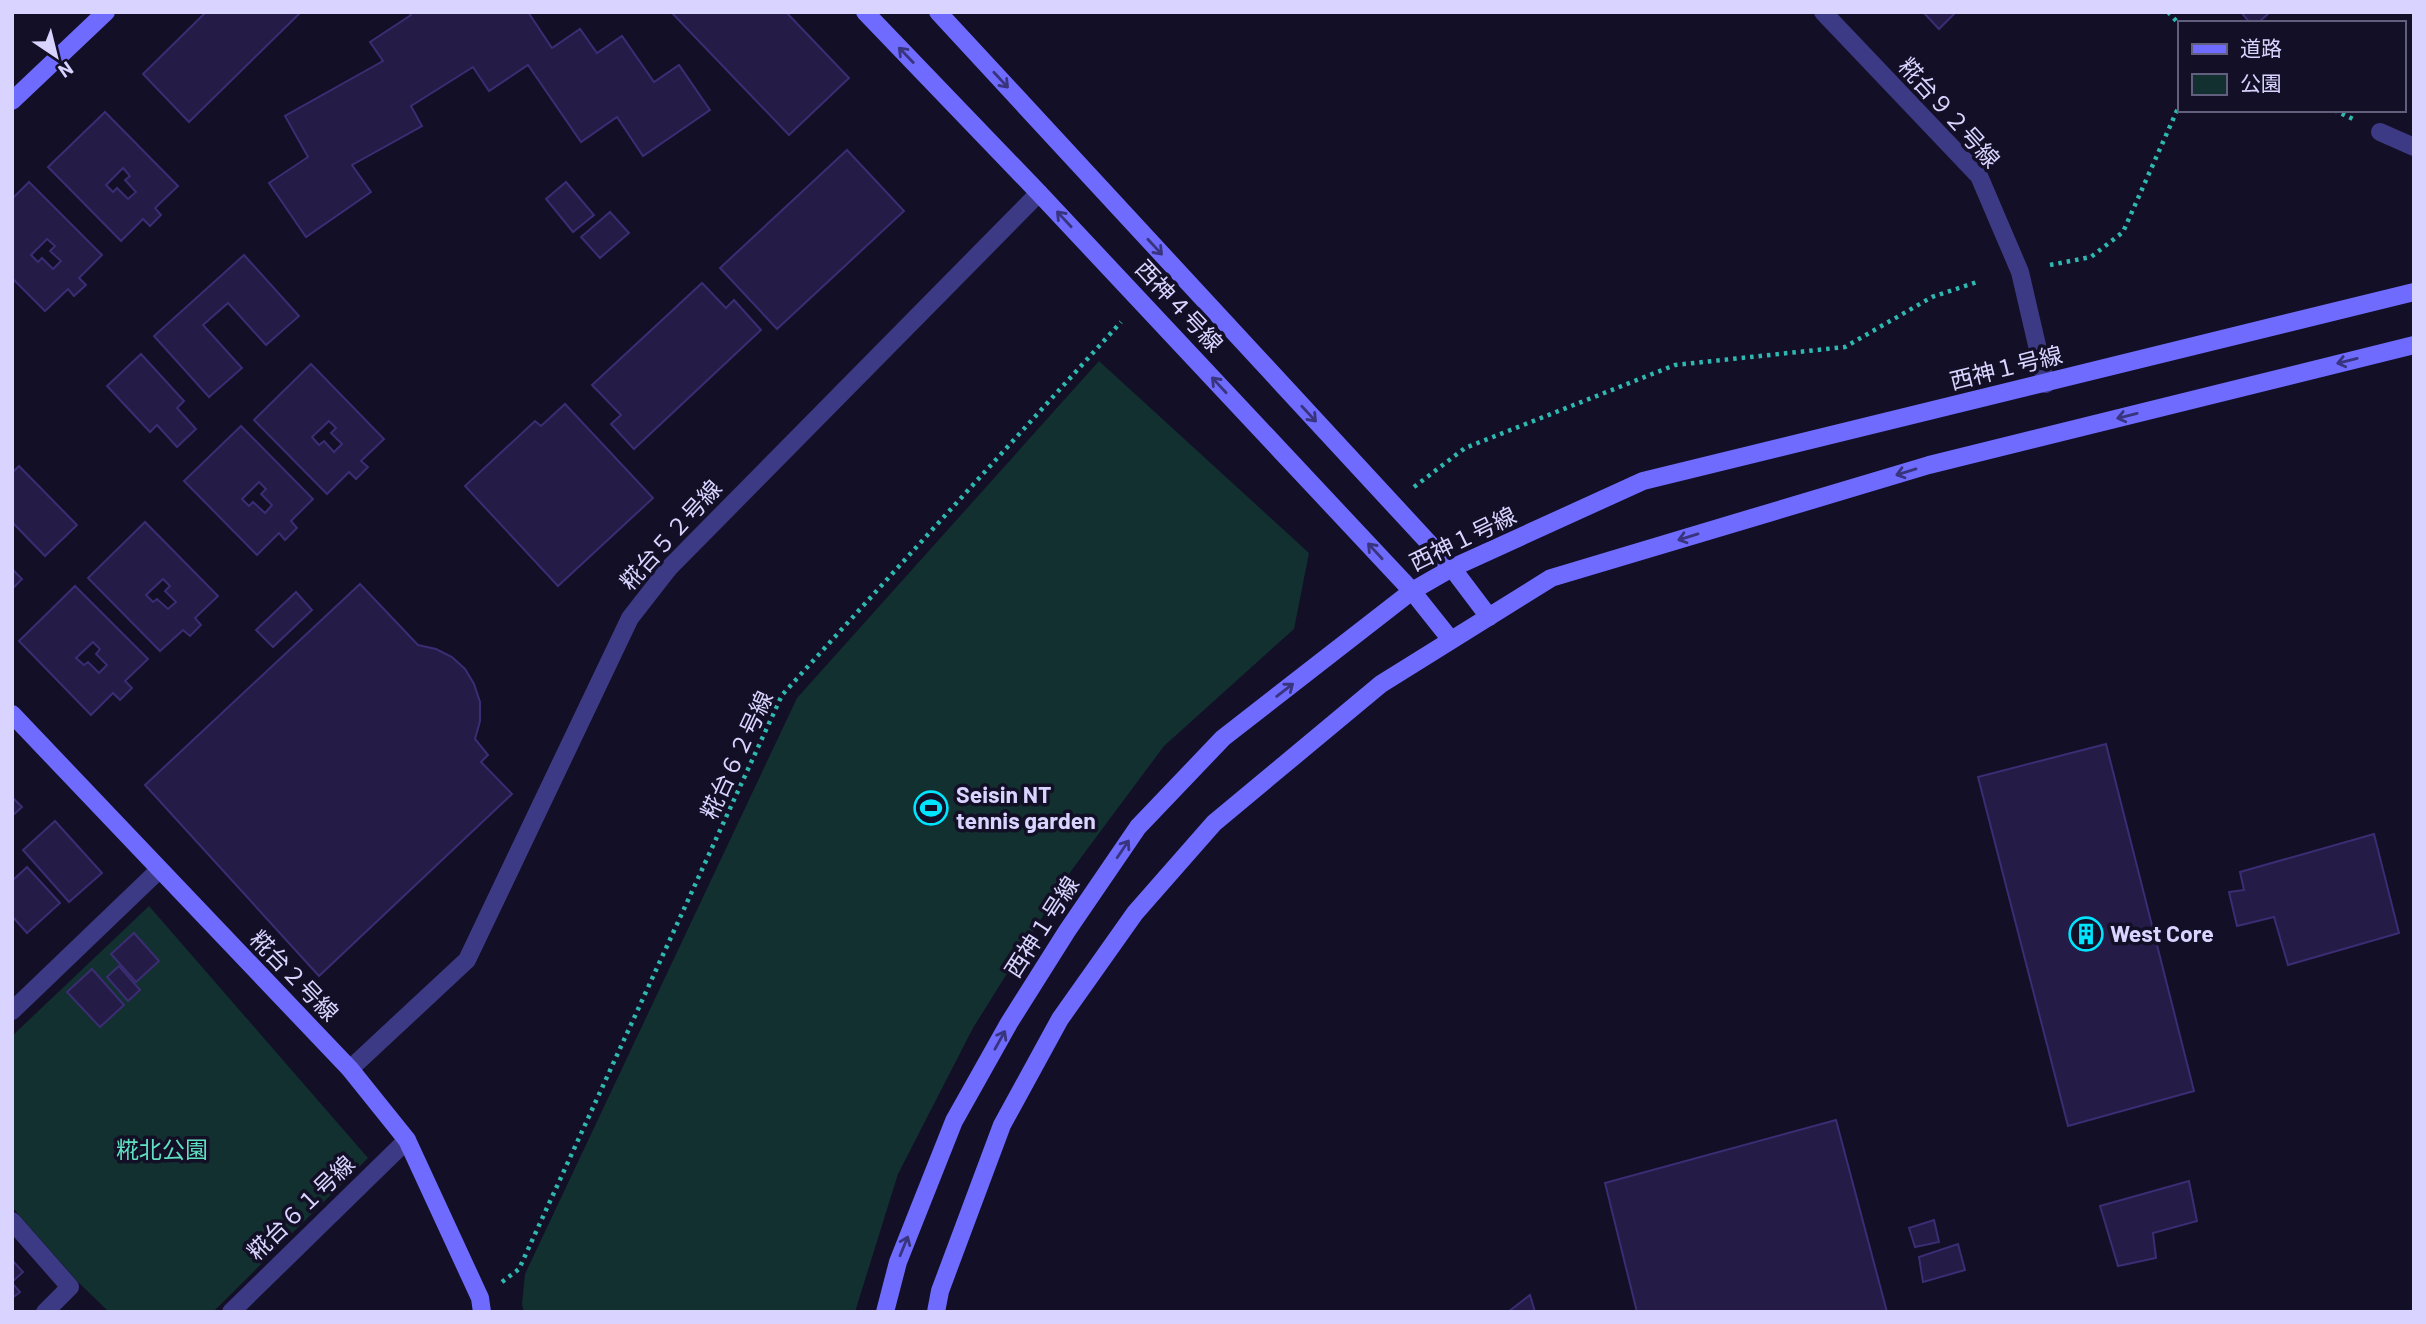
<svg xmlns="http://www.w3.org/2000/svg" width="2426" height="1324" font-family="Barlow,'Noto Sans JP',sans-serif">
<rect width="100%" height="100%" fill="#130f26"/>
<!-- green -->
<g fill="#12302f">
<path d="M1099 361 1309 553 1294 629 1164 746 1071 871 973 1028 898 1174 855 1312H524L522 1304 525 1274 797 698Z"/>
<path d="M149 906 368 1158 213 1312H109L78 1282 12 1207V1036Z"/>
</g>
<!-- building -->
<g fill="#241b47" stroke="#3b2d73" stroke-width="2" fill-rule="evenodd">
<path d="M206 12H301L189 122 143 74Z"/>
<path d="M409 12H528L552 48 580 29 597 53 622 36 654 82 679 65 710 110 643 156 617 117 581 142 528 65 489 91 473 67 411 106 422 126 352 165 371 192 306 237 269 183 308 157 285 116 383 61 370 42 411 15Z"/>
<path d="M671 12H786L849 78 789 135Z"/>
<path d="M1923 12H1956L1939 29Z"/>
<path d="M2241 12H2270L2258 23H2250Z"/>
<path d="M105 112 178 186 155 208 161 215 150 226 143 219 121 241 48 167ZM123 168 130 176 125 180 136 192 128 199 117 188 113 192 106 185Z"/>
<path d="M847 150 904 211 777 329 720 268Z"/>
<path d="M29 182 102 255 79 278 86 285 74 296 68 289 45 311 12 278V199ZM47 239 55 246 50 251 61 261 53 269 42 258 38 262 31 255Z"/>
<path d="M566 182 594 215 573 232 546 199Z"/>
<path d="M610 212 629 233 600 258 581 237Z"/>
<path d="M244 255 299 316 266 345 228 303 203 325 242 368 209 397 154 336Z"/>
<path d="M702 283 726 308 734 300 761 330 634 449 611 424 621 415 592 385Z"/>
<path d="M141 354 184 401 177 408 196 429 177 447 157 425 150 432 107 386Z"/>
<path d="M311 364 384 439 361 461 368 467 356 479 349 472 327 494 254 420ZM329 421 336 428 331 433 342 444 334 452 324 441 319 445 312 437Z"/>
<path d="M565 404 653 498 558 586 465 486 535 421 541 426Z"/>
<path d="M241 426 313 499 291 521 297 528 285 540 279 533 257 555 184 481ZM259 482 266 489 261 494 272 505 265 513 253 502 249 506 242 499Z"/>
<path d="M19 466 77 525 45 556 12 522V473Z"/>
<path d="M145 522 218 596 195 618 201 625 190 636 183 630 160 651 88 578ZM163 579 170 586 165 591 176 602 168 609 157 599 153 602 146 595Z"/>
<path d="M12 569 22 579 12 589Z"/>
<path d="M360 584 418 645 436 649 452 657 465 669 474 684 480 702V721L475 739 488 755 481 762 512 794 319 976 145 785Z"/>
<path d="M75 586 148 659 125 681 132 688 120 700 113 693 91 715 19 641ZM93 642 100 649 96 654 107 665 99 673 88 662 84 665 76 658Z"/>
<path d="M296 592 312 610 273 647 256 630Z"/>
<path d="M2106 744 2194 1091 2068 1126 1978 777Z"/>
<path d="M12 797 22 807 12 816Z"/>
<path d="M55 821 102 873 69 902 23 850Z"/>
<path d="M2374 834 2399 933 2288 965 2274 917 2237 926 2229 892 2244 890 2240 872Z"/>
<path d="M27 867 60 903 27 933 12 916V881Z"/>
<path d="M134 933 159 961 136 982 111 954Z"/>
<path d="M119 966 140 990 128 1001 107 977Z"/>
<path d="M92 969 124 1005 100 1027 67 992Z"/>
<path d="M1836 1120 1887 1312H1637L1605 1183Z"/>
<path d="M2189 1181 2197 1221 2153 1233 2156 1258 2118 1266 2100 1206Z"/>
<path d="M1934 1220 1939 1242 1915 1247 1909 1228Z"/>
<path d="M1958 1244 1965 1270 1923 1282 1919 1257Z"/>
<path d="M12 1260 23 1272 12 1282Z"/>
<path d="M12 1283 20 1292 12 1298Z"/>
<path d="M1530 1295 1535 1312H1508Z"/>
</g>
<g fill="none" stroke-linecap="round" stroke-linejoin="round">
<!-- path -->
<g stroke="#2fb8b0" stroke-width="4.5" stroke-dasharray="3.5 5" stroke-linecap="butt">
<path d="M2168 12 2179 24"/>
<path d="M2334 110 2357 121"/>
<path d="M2050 265 2091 257 2123 232 2179 106"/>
<path d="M1414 487 1465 448 1675 365 1845 347 1932 297 1980 281"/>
<path d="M502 1282 519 1269 782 695 1121 322"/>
</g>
<!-- street -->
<g stroke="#3d3a85" stroke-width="18">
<path d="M1823 12 1979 176 2020 272 2046 384"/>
<path d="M2380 132 2414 147"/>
<path d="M12 1011 159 870"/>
<path d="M350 1069 467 960 630 618 669 568 1039 193"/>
<path d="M12 1221 70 1287 45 1312"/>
<path d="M231 1312 407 1140"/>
</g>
<!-- secondary -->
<g stroke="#6f6bff" stroke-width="18">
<path d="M865 12 1039 193 1412 591 1451 640"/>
<path d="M938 12 1452 568 1489 617"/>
<path d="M12 101 106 12"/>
<path d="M12 714 350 1069 407 1140 480 1298 482 1312"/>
<path d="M885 1312 898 1262 954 1121 1009 1023 1067 931 1138 827 1223 738 1412 591 1452 568 1643 481 2414 292"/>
<path d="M936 1312 940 1291 1002 1125 1060 1019 1135 913 1214 823 1381 684 1551 578 1929 465 2414 345"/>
</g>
</g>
<!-- one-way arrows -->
<defs><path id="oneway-shaft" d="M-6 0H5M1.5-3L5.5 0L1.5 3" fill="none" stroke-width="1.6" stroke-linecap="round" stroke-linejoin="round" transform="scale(1.75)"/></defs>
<g stroke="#38347d">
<use href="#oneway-shaft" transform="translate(906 55) rotate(-134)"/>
<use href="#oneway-shaft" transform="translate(1001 80) rotate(47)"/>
<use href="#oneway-shaft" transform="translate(1064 219) rotate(-133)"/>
<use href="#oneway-shaft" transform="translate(1155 247) rotate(47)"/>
<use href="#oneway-shaft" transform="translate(2347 361) rotate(166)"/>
<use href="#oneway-shaft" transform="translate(1219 385) rotate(-133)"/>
<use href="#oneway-shaft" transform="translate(1309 414) rotate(47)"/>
<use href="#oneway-shaft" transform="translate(2127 416) rotate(166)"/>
<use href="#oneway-shaft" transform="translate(1906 472) rotate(163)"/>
<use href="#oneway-shaft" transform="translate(1688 537) rotate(163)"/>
<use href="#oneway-shaft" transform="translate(1375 551) rotate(-133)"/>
<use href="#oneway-shaft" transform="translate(1285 690) rotate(-38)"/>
<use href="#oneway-shaft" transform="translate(1123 849) rotate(-56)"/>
<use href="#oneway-shaft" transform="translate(1000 1040) rotate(-61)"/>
<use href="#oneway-shaft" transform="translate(904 1246) rotate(-68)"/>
</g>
<!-- icons -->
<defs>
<symbol id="stadium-ring" viewBox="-11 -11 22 22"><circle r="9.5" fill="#130f26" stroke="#00e5ff" stroke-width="1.5"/><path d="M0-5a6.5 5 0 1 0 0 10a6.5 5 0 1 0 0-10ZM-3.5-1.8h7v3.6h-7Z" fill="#00e5ff"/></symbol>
<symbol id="building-ring" viewBox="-11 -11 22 22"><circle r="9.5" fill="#130f26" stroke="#00e5ff" stroke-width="1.5"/><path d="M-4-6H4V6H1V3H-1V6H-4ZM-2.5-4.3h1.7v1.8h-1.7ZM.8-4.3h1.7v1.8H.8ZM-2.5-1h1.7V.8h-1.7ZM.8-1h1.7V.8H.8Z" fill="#00e5ff"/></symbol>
</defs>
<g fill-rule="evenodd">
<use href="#stadium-ring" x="912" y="789" width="38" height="38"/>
<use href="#building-ring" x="2067" y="915" width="38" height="38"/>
</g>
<g text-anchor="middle" stroke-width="7" stroke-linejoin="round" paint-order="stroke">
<!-- street labels -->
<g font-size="23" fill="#d9d4ff" stroke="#130f26">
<text transform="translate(1949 113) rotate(48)" y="8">糀台９２号線</text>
<text transform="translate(1179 306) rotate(47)" y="8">西神４号線</text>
<text transform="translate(2006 368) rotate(-14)" y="8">西神１号線</text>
<text transform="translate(671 535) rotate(-48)" y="8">糀台５２号線</text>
<text transform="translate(1463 539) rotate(-26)" y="8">西神１号線</text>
<text transform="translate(737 755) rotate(-65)" y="8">糀台６２号線</text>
<text transform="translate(1042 927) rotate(-57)" y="8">西神１号線</text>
<text transform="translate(294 976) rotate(46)" y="8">糀台２号線</text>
<text transform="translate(301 1208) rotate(-44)" y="8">糀台６１号線</text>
</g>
<!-- poi labels -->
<g font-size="23" font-weight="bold" fill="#d9d4ff" stroke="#130f26" text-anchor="start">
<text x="956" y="803">Seisin NT<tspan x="956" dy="26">tennis garden</tspan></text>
<text x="2110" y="942">West Core</text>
</g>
<!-- park labels -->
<g font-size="23" fill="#5fe0c0" stroke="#130f26">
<text x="162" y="1158">糀北公園</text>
</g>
</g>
<!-- border -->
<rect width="2426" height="1324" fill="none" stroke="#d9d4ff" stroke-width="28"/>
<!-- legend -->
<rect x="2178" y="21" width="228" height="91" fill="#130f26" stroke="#625e7d" stroke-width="2"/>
<rect x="2192" y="44" width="35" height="10" fill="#6f6bff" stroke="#625e7d" stroke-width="2"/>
<text x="2240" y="56" font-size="21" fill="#d9d4ff">道路</text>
<rect x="2192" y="74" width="35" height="21" fill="#12302f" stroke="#625e7d" stroke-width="2"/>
<text x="2240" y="91" font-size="21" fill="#d9d4ff">公園</text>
<!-- north arrow -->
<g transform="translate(56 56) rotate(145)" stroke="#130f26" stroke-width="5" paint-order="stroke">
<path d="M0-5L12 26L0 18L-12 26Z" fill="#d9d4ff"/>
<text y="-10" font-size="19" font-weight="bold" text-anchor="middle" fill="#d9d4ff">N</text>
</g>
</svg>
